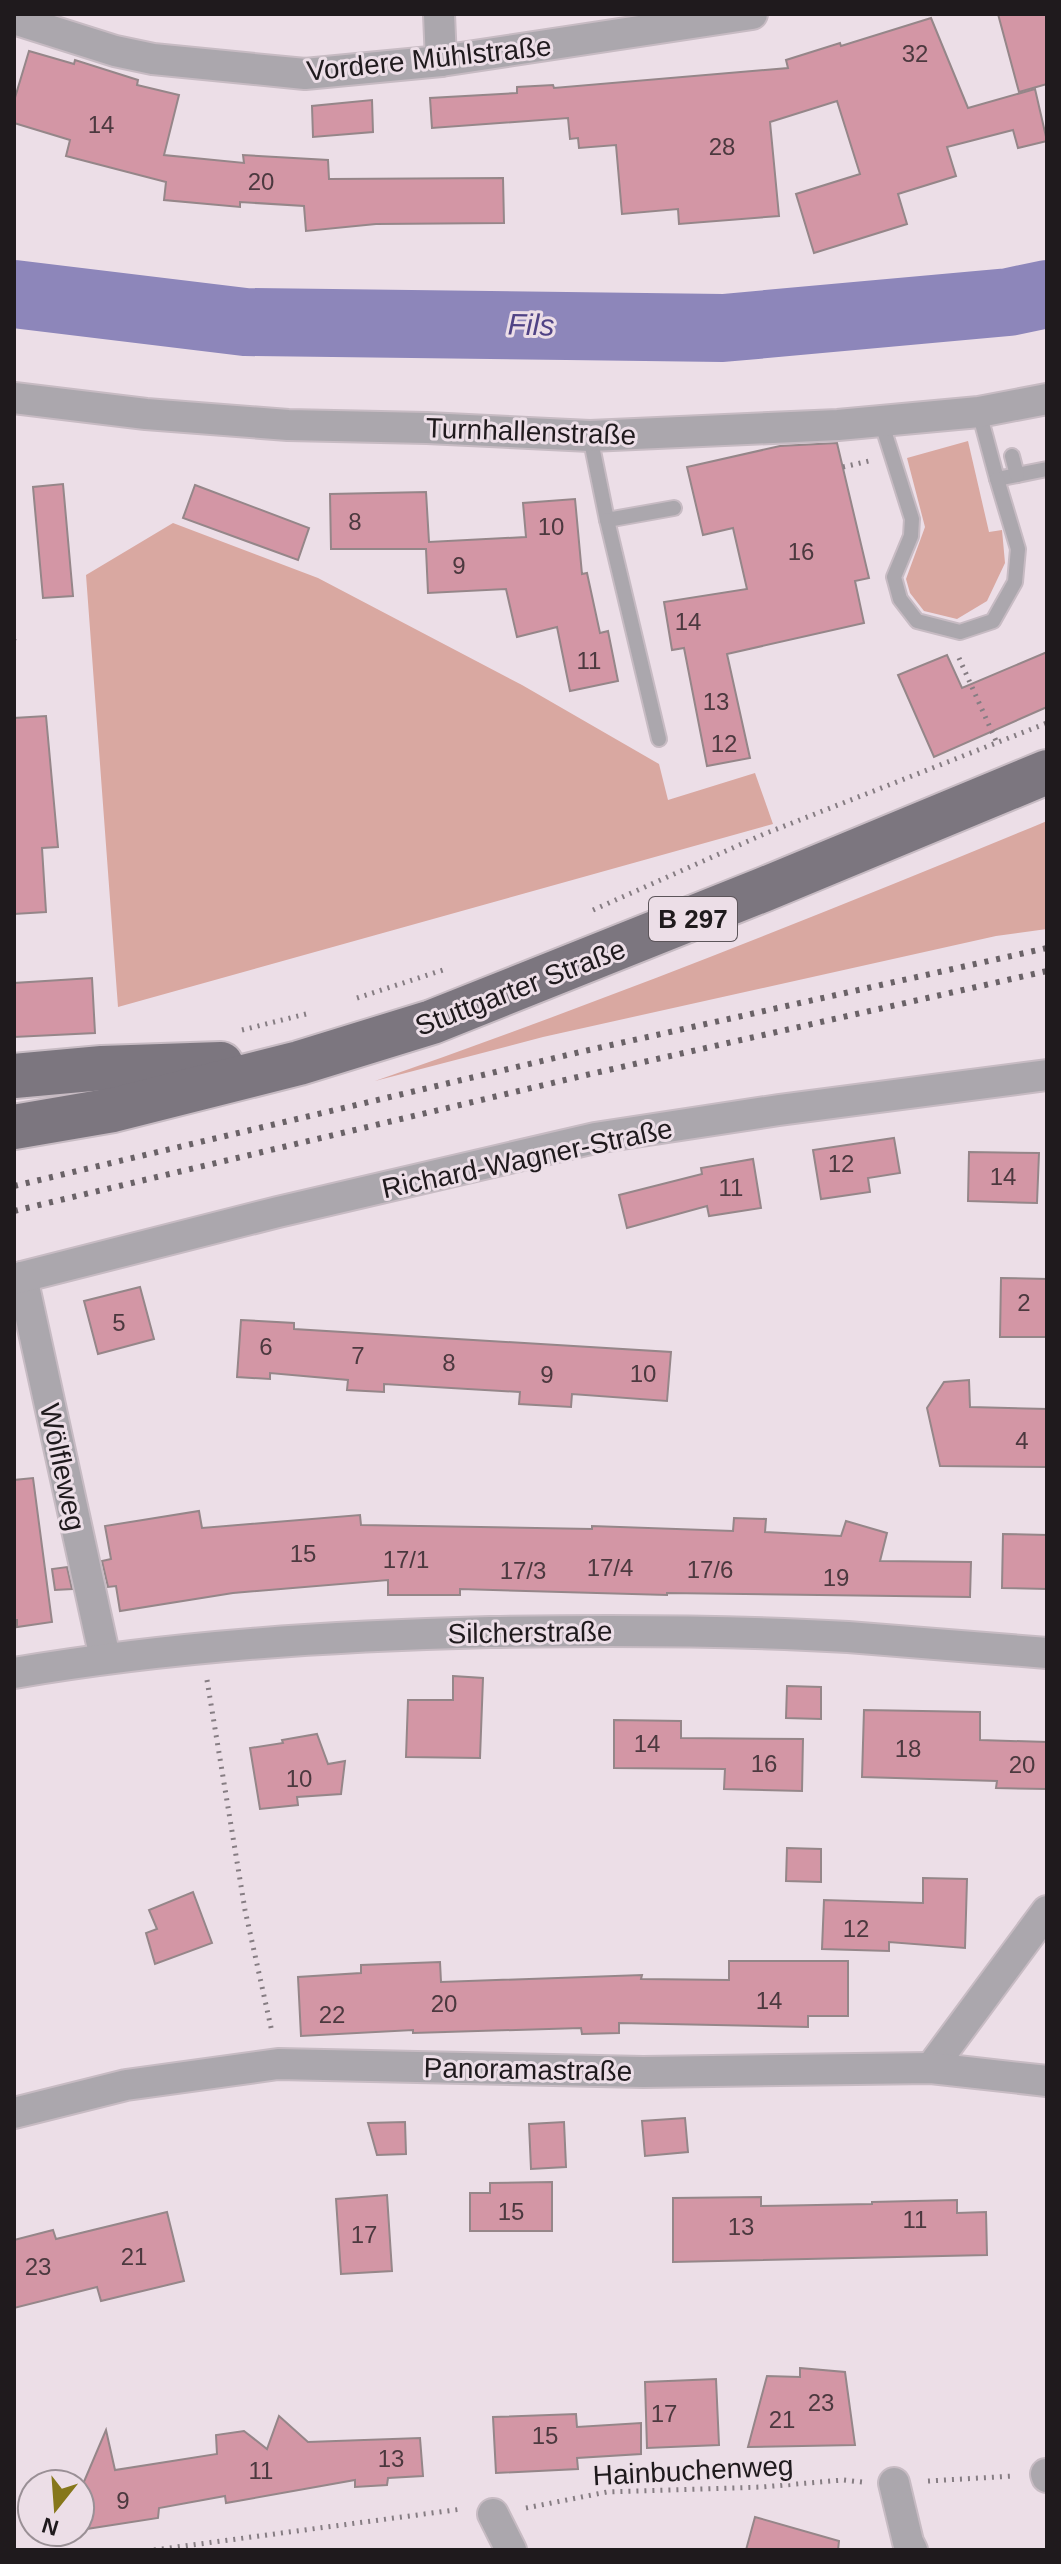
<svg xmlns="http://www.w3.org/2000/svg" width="1061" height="2564" font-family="Arial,sans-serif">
<rect width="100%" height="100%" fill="#ecdee7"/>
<!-- green -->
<g fill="#d9a8a1">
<path d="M968 441 989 532 1002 530 1005 563 987 601 957 619 924 611 910 593 906 579 925 527 907 458Z"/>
<path d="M173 523 318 578 522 685 659 764 668 800 755 773 773 824 118 1007 86 575Z"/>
<path d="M1047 821V929L996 936 543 1037 375 1081C602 1002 825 913 1047 821Z"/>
</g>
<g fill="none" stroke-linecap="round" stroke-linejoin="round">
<!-- river -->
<path stroke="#8d86ba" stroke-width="68" d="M14 294 245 322 723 328 1009 302 1047 294"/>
</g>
<!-- building -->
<g fill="#d396a5" stroke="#958689" stroke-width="2">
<path d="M998 14H1047V84L1019 92Z"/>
<path d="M931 18 968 108 1035 89 1047 141 1018 148 1013 130 947 147 956 176 898 194 907 224 814 253 796 194 860 174 837 101 770 122 779 216 679 224 678 209 622 214 616 145 579 148 578 138 570 139 568 118 432 128 430 98 517 93V87L553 85 554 88 788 68 786 60 840 43 841 46Z"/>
<path d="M29 51 74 64 75 60 138 80 137 85 179 95 164 155 244 163 243 155 328 160 329 179 503 178 504 223 376 224 306 231 304 206 240 202V207L164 200 166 182 66 156 70 140 14 123V101Z"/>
<path d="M372 100 373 132 313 137 312 106Z"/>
<path d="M837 443 869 578 855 581 864 623 727 654 750 758 707 766 684 648 672 650 664 602 747 589 733 528 703 535 687 467 780 446Z"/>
<path d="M63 484 73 596 43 598 33 487Z"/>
<path d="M195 485 309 528 298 560 183 518Z"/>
<path d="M426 492 429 542 526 537 523 503 575 499 582 574 587 573 600 633 608 631 618 681 570 691 557 627 517 637 506 589 428 593 426 549H331L330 494Z"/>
<path d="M1047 652V707L934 757 898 675 947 655 962 688Z"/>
<path d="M46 716 58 847 42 848 46 912 14 914V718Z"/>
<path d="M92 978 95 1033 14 1037V983Z"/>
<path d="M894 1138 900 1173 868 1178 870 1192 821 1199 813 1150Z"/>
<path d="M969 1152 1039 1153 1037 1203 968 1201Z"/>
<path d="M753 1159 761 1208 709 1216 707 1206 627 1228 619 1195 702 1174 701 1168Z"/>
<path d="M1001 1278 1047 1279V1337H1000Z"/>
<path d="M140 1287 154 1339 98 1354 84 1301Z"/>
<path d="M241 1320 294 1323V1329L671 1352 667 1401 572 1394 571 1407 519 1404 520 1392 384 1384V1392L347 1390 348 1380 270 1373V1379L237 1377Z"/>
<path d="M969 1380 970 1407 1047 1409V1467L940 1466 927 1408 944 1382Z"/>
<path d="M33 1478 52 1622 17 1627V1620H14V1480Z"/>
<path d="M199 1511 202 1528 360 1515 361 1525 592 1529V1526L733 1531 734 1518 766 1519 765 1532 841 1536 846 1521 887 1533 880 1561 971 1562 970 1597 667 1593V1595L460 1589V1595H388V1580L233 1593 120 1611 116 1586 108 1587 102 1561 111 1559 105 1526Z"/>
<path d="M1003 1534 1047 1535V1589L1002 1588Z"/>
<path d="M67 1567 72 1589 55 1590 52 1569Z"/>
<path d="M453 1676 483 1678 480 1758 406 1757 408 1700H453Z"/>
<path d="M787 1686 821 1687V1719L786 1718Z"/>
<path d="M864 1710 980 1712V1740L1047 1742V1789L996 1788 997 1781 862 1777Z"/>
<path d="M614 1720 681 1721V1738L803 1739 802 1791 724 1789 725 1769 614 1768Z"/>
<path d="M317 1734 328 1764 345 1761 341 1794 297 1797 298 1805 260 1809 250 1748 283 1743 282 1740Z"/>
<path d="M787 1848 821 1849V1882L786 1881Z"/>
<path d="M923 1878 967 1879 965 1948 889 1942V1951L822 1949 824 1900 923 1903Z"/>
<path d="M193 1892 212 1943 155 1964 146 1933 157 1929 149 1910Z"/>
<path d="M729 1961H848V2016H808V2027L619 2023V2033L582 2034 581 2028 413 2033V2030L301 2036 298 1977 361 1973V1965L440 1962 441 1982 642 1975 641 1979 729 1980Z"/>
<path d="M685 2118 688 2152 645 2156 642 2121Z"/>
<path d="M405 2122 406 2154 377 2155 368 2123Z"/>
<path d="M564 2122 566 2167 531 2169 529 2124Z"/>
<path d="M552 2182V2231H470V2193H490V2183Z"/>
<path d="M387 2195 392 2271 341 2274 336 2199Z"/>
<path d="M761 2197V2206L872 2204V2202L957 2200V2213L986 2212 987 2255 673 2262V2198Z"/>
<path d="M167 2212 184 2281 101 2301 97 2287 14 2308V2240L53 2230 56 2239Z"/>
<path d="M800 2368 845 2372 855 2445 748 2447 767 2376 800 2377Z"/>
<path d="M716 2379 719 2445 647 2448 645 2382Z"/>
<path d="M576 2414 577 2427 641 2423V2454L577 2458 578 2469 496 2473 493 2417Z"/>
<path d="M279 2416 308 2442 420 2438 423 2476 388 2478 387 2485 355 2487V2480L226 2503 225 2496 159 2508 158 2518 80 2530V2491L106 2430 115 2470 217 2454 216 2435 244 2431 267 2449Z"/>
<path d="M755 2517 839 2541 838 2550H746Z"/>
</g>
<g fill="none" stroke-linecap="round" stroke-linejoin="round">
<defs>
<g id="lane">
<path d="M979 412 997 479 1047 469"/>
<path d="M881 421 912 519 911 536 894 577 900 599 917 621 960 632 993 621 1015 582 1018 549 997 479"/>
<path d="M590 436 607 520 674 508"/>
<path d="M1012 456 1017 475"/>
<path d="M607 520 659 739"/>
</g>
<g id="street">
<path d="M439 14 441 61"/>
<path d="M14 19 115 51 153 59 305 74 441 61 752 14"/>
<path d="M14 398 146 414 288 425 427 428 590 436 838 425 979 412 1047 399"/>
<path d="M22 1277 105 1658"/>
<path d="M14 1279 278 1212 595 1138 779 1110 1047 1075"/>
<path d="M14 1673C172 1646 331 1636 490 1632 609 1630 729 1630 848 1637 914 1642 981 1648 1047 1653"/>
<path d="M931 2068 1047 1911"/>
<path d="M14 2113 126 2085 278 2064 643 2072 931 2068 1047 2081"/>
<path d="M1046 2474 1047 2477"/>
<path d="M894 2483 908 2542 912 2550"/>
<path d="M493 2514 511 2550"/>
</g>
<g id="primary">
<path d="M14 1076 102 1068 221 1064"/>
<path d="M14 1127 113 1110 299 1063 432 1022 765 889 1047 772"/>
</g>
</defs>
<!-- lane casing -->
<use href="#lane" stroke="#c7bbc3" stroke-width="18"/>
<!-- street casing -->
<use href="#street" stroke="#c7bbc3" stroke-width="34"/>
<!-- primary casing -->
<use href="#primary" stroke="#c7bbc3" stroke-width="48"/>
<!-- path -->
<g stroke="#867d83" stroke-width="5" stroke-dasharray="2 6" stroke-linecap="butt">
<path d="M843 467 869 461"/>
<path d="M14 639 15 638"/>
<path d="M959 658 997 743"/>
<path d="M593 910 764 834 1047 723"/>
<path d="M357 998 443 970"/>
<path d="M242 1030 306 1014"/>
<path d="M207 1680 245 1910 272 2032"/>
<path d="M928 2481 1014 2476"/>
<path d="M526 2508 607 2492 762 2487 843 2480 862 2482"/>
<path d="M154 2550 462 2509"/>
</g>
<!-- lane -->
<use href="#lane" stroke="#aba7ad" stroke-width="14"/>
<!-- street -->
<use href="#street" stroke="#aba7ad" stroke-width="30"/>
<!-- primary -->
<use href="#primary" stroke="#7c767f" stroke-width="44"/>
<!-- rail -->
<g stroke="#6a6267" stroke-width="6" stroke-dasharray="4 8" stroke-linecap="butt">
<path d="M14 1186 580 1052 1047 948"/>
<path d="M14 1211 586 1075 1047 971"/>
</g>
</g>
<g text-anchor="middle" stroke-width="6" stroke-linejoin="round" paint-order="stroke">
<!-- number labels -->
<g font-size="24" fill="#4c393f">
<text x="915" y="62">32</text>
<text x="101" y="133">14</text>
<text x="722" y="155">28</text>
<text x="261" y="190">20</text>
<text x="355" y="530">8</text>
<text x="551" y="535">10</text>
<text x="801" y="560">16</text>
<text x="459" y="574">9</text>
<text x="688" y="630">14</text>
<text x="589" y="669">11</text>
<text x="716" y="710">13</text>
<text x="724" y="752">12</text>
<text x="841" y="1172">12</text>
<text x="1003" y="1185">14</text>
<text x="731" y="1196">11</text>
<text x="1024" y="1311">2</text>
<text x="119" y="1331">5</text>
<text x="266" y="1355">6</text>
<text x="358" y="1364">7</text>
<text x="449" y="1371">8</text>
<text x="643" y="1382">10</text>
<text x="547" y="1383">9</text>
<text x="1022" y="1449">4</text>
<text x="303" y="1562">15</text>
<text x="406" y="1568">17/1</text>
<text x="610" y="1576">17/4</text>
<text x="710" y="1578">17/6</text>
<text x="523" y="1579">17/3</text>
<text x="836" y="1586">19</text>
<text x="647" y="1752">14</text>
<text x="908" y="1757">18</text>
<text x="764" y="1772">16</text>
<text x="1022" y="1773">20</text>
<text x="299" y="1787">10</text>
<text x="856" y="1937">12</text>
<text x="769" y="2009">14</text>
<text x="444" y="2012">20</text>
<text x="332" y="2023">22</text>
<text x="511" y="2220">15</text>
<text x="915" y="2228">11</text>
<text x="741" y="2235">13</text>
<text x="364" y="2243">17</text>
<text x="134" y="2265">21</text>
<text x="38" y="2275">23</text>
<text x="821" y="2411">23</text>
<text x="664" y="2422">17</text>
<text x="782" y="2428">21</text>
<text x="545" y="2444">15</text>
<text x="391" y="2467">13</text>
<text x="261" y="2479">11</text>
<text x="123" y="2509">9</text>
</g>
<!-- shield labels -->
<rect fill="#ecdee7" stroke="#5c555a" stroke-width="2" x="649" y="897" width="88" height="44" rx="6"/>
<g font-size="26" font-weight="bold" fill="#1f1a1d">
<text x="693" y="928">B 297</text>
</g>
<!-- street labels -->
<g font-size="28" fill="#1f1a1d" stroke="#ecdee7">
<text transform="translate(429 58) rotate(-6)" y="10">Vordere Mühlstraße</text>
<text transform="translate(531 431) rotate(2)" y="10">Turnhallenstraße</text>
<text transform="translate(520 987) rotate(-21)" y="10">Stuttgarter Straße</text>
<text transform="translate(527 1158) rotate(-12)" y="10">Richard-Wagner-Straße</text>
<text transform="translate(63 1467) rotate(78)" y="10">Wölfleweg</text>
<text transform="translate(530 1632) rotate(-1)" y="10">Silcherstraße</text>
<text transform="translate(528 2069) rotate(1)" y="10">Panoramastraße</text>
<text transform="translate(693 2470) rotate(-3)" y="10">Hainbuchenweg</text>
</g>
<!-- water labels -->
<g font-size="30" font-style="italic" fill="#504385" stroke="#ecdee7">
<text transform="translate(531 325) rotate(1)" y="10">Fils</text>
</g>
</g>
<!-- border -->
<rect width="1061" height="2564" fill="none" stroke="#1f1a1d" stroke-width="32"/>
<!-- north arrow -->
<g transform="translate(56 2508) rotate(197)"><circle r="38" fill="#ecdee7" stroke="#9a9096" stroke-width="2"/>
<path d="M0-6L14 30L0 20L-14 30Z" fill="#86771b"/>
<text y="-12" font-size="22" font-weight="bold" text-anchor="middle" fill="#1f1a1d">N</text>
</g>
</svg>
